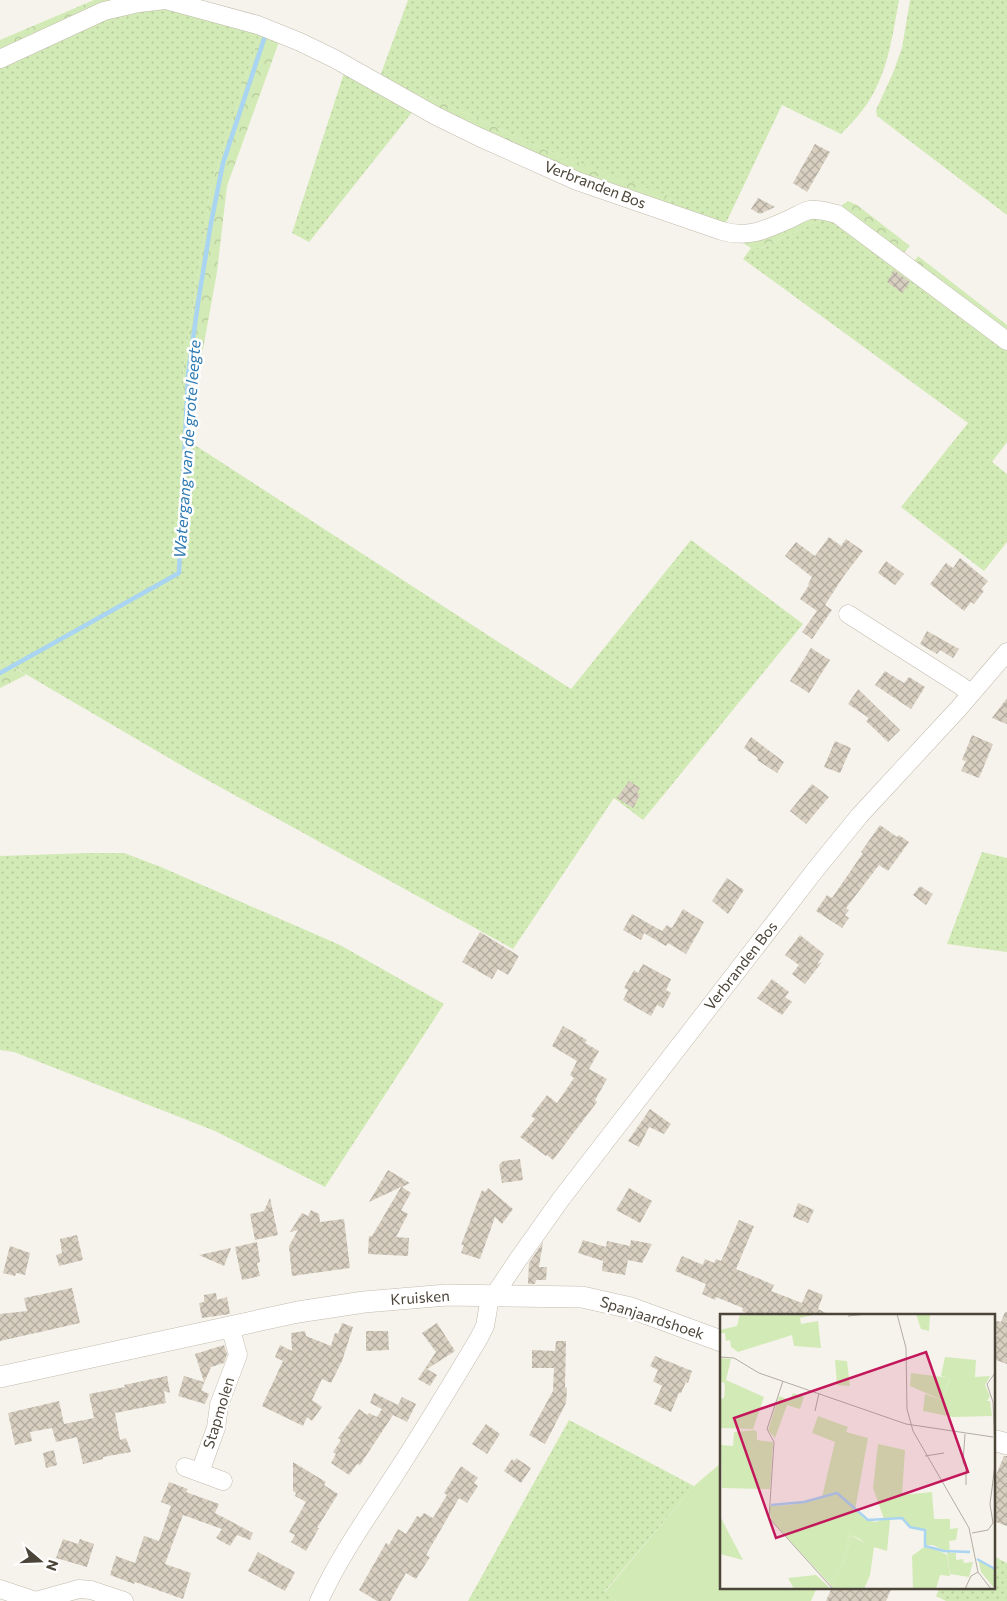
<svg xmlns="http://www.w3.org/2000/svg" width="1007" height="1601" font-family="Commissioner,sans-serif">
<defs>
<pattern id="grass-dots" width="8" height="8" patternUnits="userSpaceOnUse" patternTransform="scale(1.25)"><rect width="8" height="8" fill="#d2eab5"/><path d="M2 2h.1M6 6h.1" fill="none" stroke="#b6ca9c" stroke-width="1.8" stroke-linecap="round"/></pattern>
<pattern id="forest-crowns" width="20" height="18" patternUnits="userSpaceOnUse" patternTransform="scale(1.25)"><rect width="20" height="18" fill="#d2eab5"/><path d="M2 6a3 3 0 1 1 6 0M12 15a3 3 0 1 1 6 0" fill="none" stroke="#b6ca9c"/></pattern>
<pattern id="building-cross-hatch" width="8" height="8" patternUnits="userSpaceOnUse" patternTransform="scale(1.25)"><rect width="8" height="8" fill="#d8cfc1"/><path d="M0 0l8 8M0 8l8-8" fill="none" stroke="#b1aa9e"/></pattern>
</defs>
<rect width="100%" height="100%" fill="#f6f3ec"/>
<!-- grass -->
<g fill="url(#grass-dots)">
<path d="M408 0H899C893 32 889 65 873 94 865 109 853 122 841 134L782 105 724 227 667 208 671 198 546 150 426 95 419 96 416 102 379 79Z"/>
<path d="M910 0H1007V215L877 116 876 110 893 73 902 48Z"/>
<path d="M145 7H166L260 33 211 186 184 366 180 449 189 452 190 442 571 689 691 540 803 624 643 820 614 798 513 949 191 771 5 662 0 665V66L105 19Z"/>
<path d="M345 70 414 110 309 242 292 233Z"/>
<path d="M827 217 838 222 1007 350V442L992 462 1007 474V542L984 571 901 507 968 423 743 259 751 248H761Z"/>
<path d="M982 852 1007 858V952L947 944Z"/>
<path d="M89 853H124L161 867 340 945 444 1004 325 1187 215 1131 14 1052 0 1050V856Z"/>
<path d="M569 1420 694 1486 605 1591 616 1601H468Z"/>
<path d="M993 1556 1007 1563V1601H946L936 1596 940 1587H993Z"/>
</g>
<!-- forest -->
<g fill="url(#forest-crowns)">
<path d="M94 0H118L0 50V40Z"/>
<path d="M260 33 280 39 227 186 217 272 200 366 189 452 184 454 180 449 184 366 211 186Z"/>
<path d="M426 95 546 150 671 197 667 208 576 175 416 102 419 96Z"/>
<path d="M848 201 857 205 910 246 900 257 839 211 842 205Z"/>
<path d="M810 213 827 217 761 248H751L738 240Z"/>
<path d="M918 256 1007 325V337L911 265Z"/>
<path d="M5 662 26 675 0 688V665Z"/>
</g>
<!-- garden -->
<path fill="#d2eab5" d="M721 1463V1587H817L811 1601H616L605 1592 694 1486Z"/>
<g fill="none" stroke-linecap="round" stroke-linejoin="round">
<!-- stream -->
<path stroke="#a9d4f2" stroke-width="4.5" d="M0 673 179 573 188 375 198 303 211 223 223 163 264 39"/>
</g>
<!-- building -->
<g fill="url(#building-cross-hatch)">
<path d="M815 144 830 152 807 192 793 183Z"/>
<path d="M758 198 775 207 760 214 751 209Z"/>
<path d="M894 270 910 282 902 293 887 282Z"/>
<path d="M829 537 841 546 846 539 863 551 843 577 825 605 832 610 812 639 802 632 817 611 800 599 809 585 808 584 812 577 785 556 796 542 815 556Z"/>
<path d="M960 558 988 581 981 589 984 591 974 604 971 602 964 611 930 584 946 563 953 568Z"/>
<path d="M886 561 904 574 895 585 878 573Z"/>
<path d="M927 631 959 649 953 658 940 650 937 654 920 644Z"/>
<path d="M811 648 830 660 809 693 790 681Z"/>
<path d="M885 671 904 683 909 677 925 687 911 709 875 685Z"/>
<path d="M858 689 900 730 888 742 866 721 869 718 848 704Z"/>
<path d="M1007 698V724L992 718Z"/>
<path d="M972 735 993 744 979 778 961 771 966 761 962 760Z"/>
<path d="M751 737 784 762 777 773 757 760 758 758 744 748Z"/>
<path d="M835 741 851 748 840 773 824 767Z"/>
<path d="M629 781 640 788 637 793 640 794 637 801 633 808 617 798Z"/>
<path d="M812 784 829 797 806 824 790 811Z"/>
<path d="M880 825 897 837 899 835 909 842 888 871 879 865 846 908 849 910 845 915 849 918 842 928 816 911 827 895 832 898 863 853 861 852Z"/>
<path d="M727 878 744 890 728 914 712 901Z"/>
<path d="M920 886 933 894 926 905 913 895Z"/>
<path d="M683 909 704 922 686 954 668 943 666 946 644 933 641 940 623 930 632 914 662 931 667 925 672 928Z"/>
<path d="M480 932 519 956 508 975 498 969 492 979 462 962Z"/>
<path d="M800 935 824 954 817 964 822 962 805 984 792 974 799 965 785 955Z"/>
<path d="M643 964 671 979 666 990 671 993 663 1008 657 1005 651 1016 623 1000 628 990 624 988 634 970 638 973Z"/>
<path d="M772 979 789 992 785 997 792 1002 782 1015 757 998Z"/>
<path d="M563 1026 587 1040 585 1043 599 1051 589 1069 607 1079 595 1100 597 1102 553 1160 547 1155 546 1156 520 1137 535 1119 531 1116 547 1095 557 1103 574 1078 570 1075 577 1061 552 1046Z"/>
<path d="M650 1109 671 1124 664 1134 649 1127 639 1147 628 1141Z"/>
<path d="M520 1159 523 1180 502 1183 499 1165 503 1161Z"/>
<path d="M388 1170 410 1183 402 1187 411 1193 401 1210 408 1214 396 1237 409 1238 408 1256 368 1254 369 1236H372L401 1187 369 1202Z"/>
<path d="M488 1188 513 1209 502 1224 495 1217 480 1259 461 1253 464 1245H461L482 1190 485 1192Z"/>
<path d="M629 1188 652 1201 640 1223 616 1210Z"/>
<path d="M270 1198 278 1235 255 1240 250 1214 264 1211Z"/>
<path d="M798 1203 814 1210 808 1223 793 1217Z"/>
<path d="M311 1210 319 1214 320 1222 344 1219 350 1268 292 1276 289 1246 298 1230 290 1232 302 1213 308 1216Z"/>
<path d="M739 1220 754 1226 736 1269 774 1285 771 1291 802 1303 808 1289 823 1295 818 1309 830 1315H751L742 1311 743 1308 716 1297 715 1300 702 1294 706 1284 675 1271 682 1256 703 1265 705 1259 714 1263 716 1259 721 1261Z"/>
<path d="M77 1235 83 1260 59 1266 56 1255 62 1253 60 1239Z"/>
<path d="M583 1240 606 1247 607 1241 630 1246 631 1240 652 1244 642 1263 628 1260 625 1275 602 1271 603 1261 578 1253Z"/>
<path d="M257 1242 260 1262 257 1263 260 1276 242 1280 235 1247Z"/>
<path d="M543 1242 539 1267H547L546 1280H536L535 1284H528L529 1263Z"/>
<path d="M10 1246 30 1253 25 1275 16 1273 15 1276 3 1273Z"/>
<path d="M231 1248 224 1266 199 1255Z"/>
<path d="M72 1288 80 1323 0 1341V1314L27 1311 24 1298Z"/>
<path d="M216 1293 217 1300 227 1297 230 1314 202 1318 199 1303 204 1302V1295Z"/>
<path d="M1005 1312H1007V1364L993 1359V1347L997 1335 993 1334V1320L1001 1322Z"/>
<path d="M342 1323 353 1327 342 1361 331 1383 322 1379 312 1400 322 1407 312 1421 307 1417 303 1426 262 1406 283 1361 275 1357 280 1345 292 1351 291 1333 305 1331 306 1336 331 1346 335 1333 338 1334Z"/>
<path d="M437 1323 455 1351 427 1369 437 1375 430 1386 418 1379 436 1352 422 1333Z"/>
<path d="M366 1331H388L389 1350 366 1351Z"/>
<path d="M556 1341H566L565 1387 567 1388 566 1403 545 1444 529 1435 553 1391 554 1368H532V1350L555 1351Z"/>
<path d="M224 1345 227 1354 224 1363 211 1367 201 1390 209 1394 205 1404 178 1396 184 1376 204 1382 195 1354Z"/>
<path d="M655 1356 692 1371 688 1383 686 1382 681 1393H679L671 1412 654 1404 662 1386 653 1381 658 1370 650 1366Z"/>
<path d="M167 1376 170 1393 164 1391 166 1403 115 1413 120 1440 126 1438 131 1452 103 1457V1459L83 1464 77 1437 56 1442 52 1428 30 1432 32 1441 15 1445 8 1413 59 1401 64 1424 94 1418 89 1394 125 1387 124 1385Z"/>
<path d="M374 1393 398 1405 402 1397 416 1404 407 1422 393 1415 360 1465 357 1464 349 1475 331 1463 336 1454 333 1452 341 1440 338 1438 359 1409 367 1415 369 1413 377 1417 382 1409 370 1403Z"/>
<path d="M486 1424 500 1434 487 1454 472 1444Z"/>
<path d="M54 1450 57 1465 46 1468 43 1453Z"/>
<path d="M1004 1456H1007V1526L993 1521V1482Z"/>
<path d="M516 1458 531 1468 521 1483 504 1471 512 1459 515 1461Z"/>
<path d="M293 1462 326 1482 324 1485 338 1494 317 1528H319L306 1551 291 1542 295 1535 289 1532 306 1502 295 1496 296 1493 293 1491Z"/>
<path d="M461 1466 478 1478 474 1483 478 1486 467 1503 459 1498 426 1555 430 1557 416 1579 406 1573 390 1601H377L359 1590 386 1543 389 1545 398 1529 406 1534 417 1516 421 1517 424 1513 433 1518 447 1495 444 1493Z"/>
<path d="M169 1482 188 1489 186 1492 219 1504 215 1513 253 1533 250 1540 237 1535 230 1546 216 1538 222 1529 183 1515 165 1564 191 1573 183 1599 135 1582 134 1584 110 1575 116 1556 135 1563 144 1536 159 1541 171 1506 161 1502Z"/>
<path d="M63 1539 78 1544 80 1539 94 1544 87 1567 56 1558Z"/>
<path d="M258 1552 295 1572 285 1591 248 1571Z"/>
<path d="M832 1587H892L886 1601H826Z"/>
</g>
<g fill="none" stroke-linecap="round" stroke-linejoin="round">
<defs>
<g id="minor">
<path d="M166 0 258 25 300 42 335 59 436 116 479 137 577 181 722 231C749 239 767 229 792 218 798 215 804 211 810 210 819 209 828 212 837 214L1007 341"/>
<path d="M0 59 104 11 139 3 165 0"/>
<path d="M848 614 961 686 971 694"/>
<path d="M185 1467 223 1481"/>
<path d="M200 1472 216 1428 219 1405 238 1355 230 1326"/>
<path d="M0 1589 36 1601"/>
<path d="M36 1601 79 1589 91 1590 124 1601"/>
<path d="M319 1601C339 1557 368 1516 394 1476 423 1431 451 1385 479 1338L485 1326 489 1303 517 1261 561 1199 816 869 860 815 959 708 1007 652"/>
</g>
<g id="tertiary">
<path d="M0 1377 298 1312 364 1302 447 1295 582 1297 631 1308 721 1341"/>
<path d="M993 1440 1007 1444"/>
</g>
</defs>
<!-- minor casing -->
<use href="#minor" stroke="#c2bbae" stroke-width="19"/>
<!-- tertiary casing -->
<use href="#tertiary" stroke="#c2bbae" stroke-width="22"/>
<!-- minor -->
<use href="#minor" stroke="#fff" stroke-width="18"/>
<!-- tertiary -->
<use href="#tertiary" stroke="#fff" stroke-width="21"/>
</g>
<g text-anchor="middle" stroke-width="5" stroke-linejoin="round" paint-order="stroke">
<!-- street labels -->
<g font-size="15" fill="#4b4439" stroke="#fff">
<text transform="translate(595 185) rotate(21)" y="5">Verbranden Bos</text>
<text transform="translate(741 966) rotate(-52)" y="5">Verbranden Bos</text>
<text transform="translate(420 1298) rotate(-4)" y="5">Kruisken</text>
<text transform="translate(652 1318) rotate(18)" y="5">Spanjaardshoek</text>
<text transform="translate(219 1413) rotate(-73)" y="5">Stapmolen</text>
</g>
<!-- water labels -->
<g font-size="16" font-style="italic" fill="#2e7ab2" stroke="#fff">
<text transform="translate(187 449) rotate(-86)" y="6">Watergang van de grote leegte</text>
</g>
</g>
<!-- overview -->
<g transform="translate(720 1314)">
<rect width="275" height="275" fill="#f6f3ec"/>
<path d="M20 0H97L80 4 81 10 98 7 101 34 74 32 72 21 18 38 11 33 10 26 6 27 5 19H0V16L17 12ZM196 0H210L209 17 201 15ZM225 43 256 46 255 63 270 62 265 71 270 82 267 87H270L272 102 233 103 203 97 205 80 222 86 230 65 221 62ZM0 44 11 45 6 66 44 83 33 115 0 114V85L4 84 5 72 4 68 0 69ZM115 46 127 47 130 72 117 71ZM73 79 84 83 80 95 67 91 55 124 48 116 59 82 70 86ZM98 102 128 113 126 118 148 124 135 196 146 206 156 208 164 205 153 174 158 130 185 136 182 181 212 178 214 205H230V215L238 214 236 226 229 227 230 239H236V246L243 245 244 249 253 248 249 263 230 260 227 238 213 231H206L205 217 192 215 180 204 170 206 167 237 154 233 150 261 144 275H118L112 269 124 250 131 221 146 230 130 218 122 249 109 269 51 206 49 192 70 191 102 183 115 128 92 119ZM34 116 37 118V126L53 128 50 175 2 174 1 131 13 132 14 118ZM0 202 23 246 0 240ZM204 233 214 234 227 241 230 262 220 261 216 275H193L192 242ZM258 245 275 255V275L261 258ZM96 261 109 273 108 275H74L68 264Z" fill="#d2eab5"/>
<path d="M130 218 147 228 131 221 124 250 112 269 118 275H114L109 269 122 249Z" fill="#d2eab5"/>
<path d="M191 59 230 64 222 86 190 72Z" fill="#d2eab5"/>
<path fill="none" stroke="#a9d4f2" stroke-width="2.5" d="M51 191 84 188 117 179 148 206 182 204 190 213 205 216V232L224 237 250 238M257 245 275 255"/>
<path fill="none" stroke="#b2ada4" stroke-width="1" d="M177 0 186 34 187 95 193 117 249 214 258 258 271 275M128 2 147 0M0 43 14 44 39 59 186 110 273 123M275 59 267 70 273 88 275 137M63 67 47 115 54 128 49 204 113 275M95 97 99 79M245 120 243 148 246 154V171M205 142 224 139M252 219 268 216 273 209 270 190 275 151M245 275 251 262 258 258"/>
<path fill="#c2185b" fill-opacity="0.15" stroke="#c2185b" stroke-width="2.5" d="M206 38 248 158 56 224 14 104Z"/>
<rect width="275" height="275" fill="none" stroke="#4b4439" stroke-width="2.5"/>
</g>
<!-- north arrow -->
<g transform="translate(40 1561) rotate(109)" stroke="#ffffff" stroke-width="4" paint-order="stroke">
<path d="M0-4L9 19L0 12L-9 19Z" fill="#4b4439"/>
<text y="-8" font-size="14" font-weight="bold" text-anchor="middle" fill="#4b4439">N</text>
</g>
</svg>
